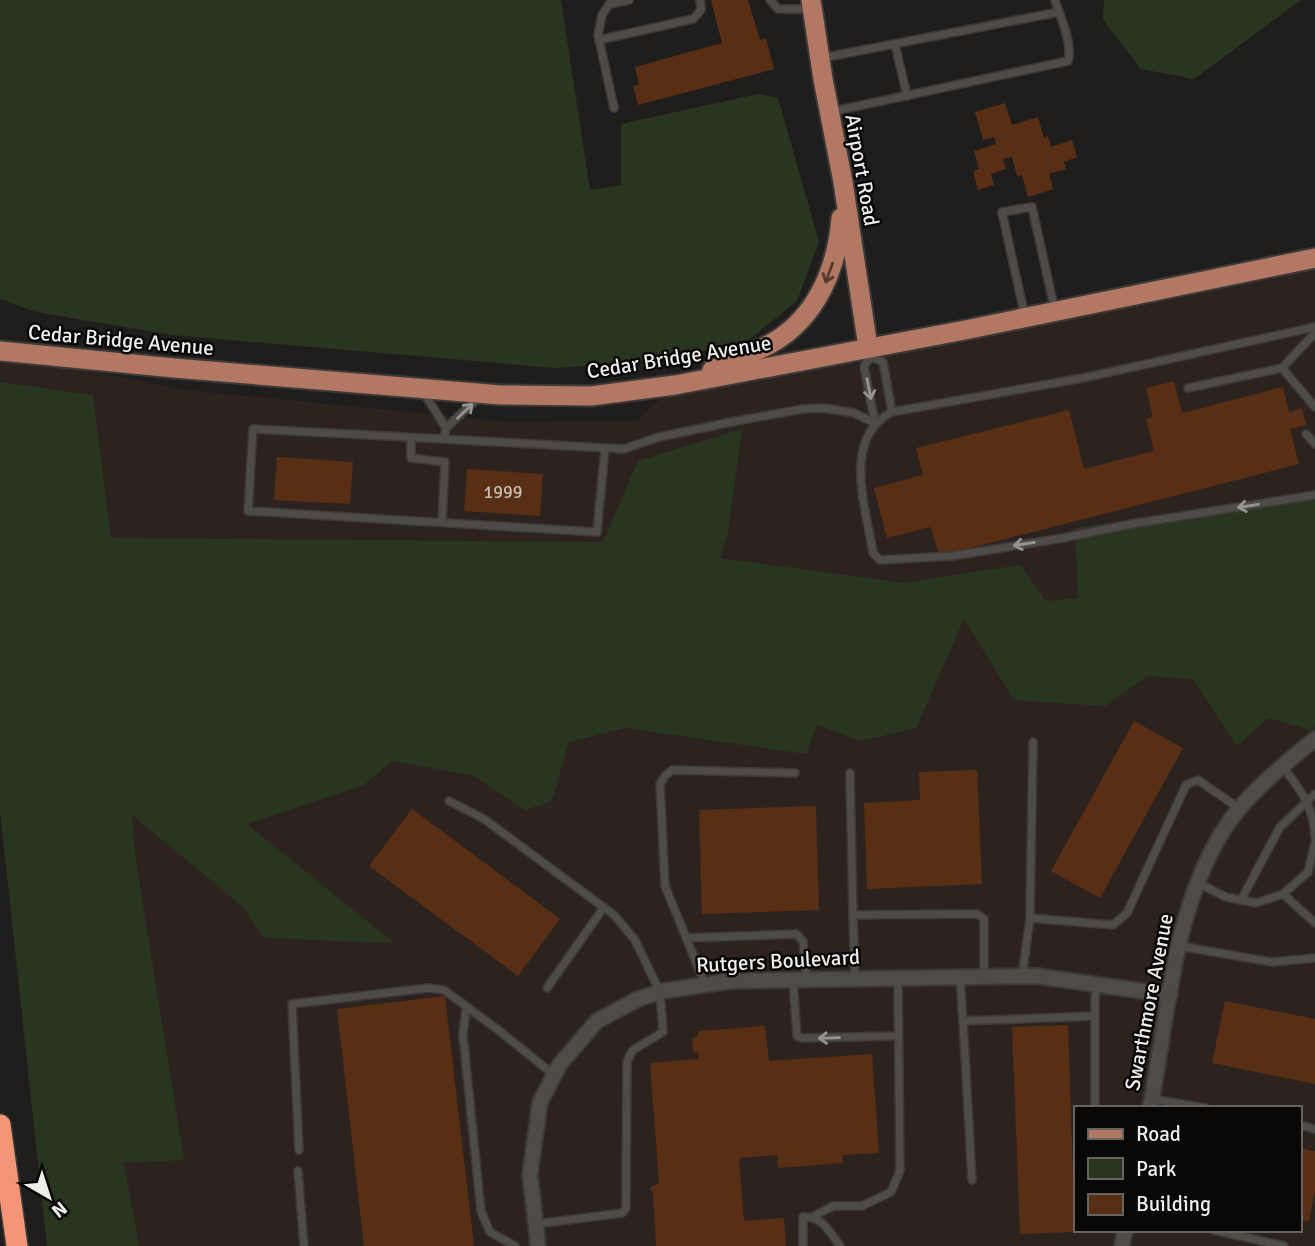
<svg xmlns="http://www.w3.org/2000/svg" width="1315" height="1246" font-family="Signika,sans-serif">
<rect width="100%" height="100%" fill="#201e1c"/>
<!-- built -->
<path fill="#2c231f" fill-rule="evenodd" d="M1315 258V1246H55L0 799V353L185 390 508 422 637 421 675 385ZM1075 1108H1299V1230H1075Z"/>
<!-- green -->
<g fill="#28361f">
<path d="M0 0H561L590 190 621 185V124L758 94 778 98 819 242 797 301 745 343 643 362 555 368 172 335 36 312 0 299Z"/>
<path d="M1104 0H1301L1194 79 1141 69 1103 20Z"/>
<path d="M0 382 93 395 111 538 603 542 638 461 742 429 728 532 720 558 903 583 1020 565 1046 601 1078 598 1075 528 1315 493V726L1313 731 1268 718 1237 746 1193 679 1148 676 1105 706 1014 700 964 619 916 728 861 741 817 725 806 754 625 728 569 742 552 801 525 810 472 775 392 761 364 785 247 824 394 943 264 938 242 906 132 815 135 855 184 1160 124 1163 139 1246H47L0 811Z"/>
</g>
<!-- building -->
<g fill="#582f15">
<path d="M711 0H748L760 40 766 38 774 69 638 105 633 86 639 85 635 67 722 43Z"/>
<path d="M1005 103 1012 125 1038 117 1044 138 1048 136 1051 147 1072 140 1077 157 1064 162 1066 169 1049 174 1053 189 1028 197 1022 175 1017 176 1012 157 1003 159 1006 169 991 174 994 185 978 190 973 171 979 169 974 151 996 144 994 137 983 140 975 112Z"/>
<path d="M1174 381 1182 413 1283 387 1289 412 1302 408 1306 425 1290 429 1299 464 939 556 931 527 887 538 874 488 923 475 916 448 1069 410 1084 469 1154 451 1146 419 1153 417 1146 388Z"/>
<path d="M277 457 353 462 350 504 274 500Z"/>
<path d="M467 469 543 474 540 516 464 511Z"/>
<path d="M1134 721 1183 748 1100 898 1051 871Z"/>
<path d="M977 770 982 884 867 889 864 803 920 800 919 772Z"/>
<path d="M816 806 819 910 702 914 699 810Z"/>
<path d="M412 809 560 919 518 976 369 866Z"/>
<path d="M445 996 474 1246H364L337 1009Z"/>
<path d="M1225 1001 1315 1019V1084L1212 1063Z"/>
<path d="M1068 1025 1075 1232 1020 1234 1012 1027Z"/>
<path d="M765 1026 769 1061 872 1054 879 1153 842 1155 843 1163 778 1168 777 1155 739 1158 744 1221 784 1218 786 1246H656L653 1194 650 1188 659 1183 650 1063 699 1059 698 1052 693 1053 692 1039 698 1036V1031Z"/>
<path d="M1299 1148 1315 1151V1191L1309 1221 1299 1220Z"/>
</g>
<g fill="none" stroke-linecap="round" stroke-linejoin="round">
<defs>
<g id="service">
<path d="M612 0 602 15 598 35 614 108"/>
<path d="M770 0 778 9H811"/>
<path d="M610 4 629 0"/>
<path d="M599 40 693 19 701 10 700 0"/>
<path d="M895 44 907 96"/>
<path d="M822 58 1059 12"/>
<path d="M830 112 1068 61C1073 43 1060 17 1055 0"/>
<path d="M1025 317 1002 212 1032 207 1055 311"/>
<path d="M1315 327 1083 378 892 412C841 438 866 508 873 553L880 560 952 556 1063 538 1131 524 1315 495"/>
<path d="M871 357 864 366 875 423"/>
<path d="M871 357 883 362 892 412"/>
<path d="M1282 368 1315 333"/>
<path d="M1188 388 1282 368 1315 407"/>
<path d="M422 390 446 428"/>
<path d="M480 396 446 428 444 439 624 449 659 437 736 421 803 409 824 408 854 413 875 423"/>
<path d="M1306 434 1315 444"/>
<path d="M411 438V458L445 462 442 522"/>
<path d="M444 439 253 429 248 511 597 532 605 449"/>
<path d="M1033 742 1030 918 1113 925 1127 913 1186 785 1198 780 1240 809"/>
<path d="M1283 767C1302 792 1313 805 1315 837"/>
<path d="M850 773 853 915"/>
<path d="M449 801 484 819 614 915 635 940 660 992 663 1032 633 1050 627 1061 626 1208 622 1213 536 1224"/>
<path d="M1198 883 1226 897 1256 903 1283 894 1308 872 1315 842"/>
<path d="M1283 894 1315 923"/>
<path d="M1241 900 1280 827 1315 794"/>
<path d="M686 938 796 934 803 941 806 978"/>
<path d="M1179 946 1272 962 1315 958"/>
<path d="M1022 976 1030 918"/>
<path d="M855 977 853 915 966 914H977L984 919V977"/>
<path d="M960 978 963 1021 1095 1016"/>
<path d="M793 980 797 1036 802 1038 897 1036"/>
<path d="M705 984 665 886 660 784 665 776 672 770 795 773"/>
<path d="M547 988 604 907"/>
<path d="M466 1008 463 1035 481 1211 490 1232 515 1246"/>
<path d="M963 1021 972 1180"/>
<path d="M1152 1099 1206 1108"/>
<path d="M1095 1108V1000L1097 983"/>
<path d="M1299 1125 1315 1129"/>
<path d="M299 1150 292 1004 428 988 444 990 497 1029 554 1075"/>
<path d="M298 1171 304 1246"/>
<path d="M812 1217 833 1206H862L891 1192 900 1171 898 978"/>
<path d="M1213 1230 1284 1246"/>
<path d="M803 1246V1217C822 1216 830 1232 840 1246"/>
</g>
<g id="minor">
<path d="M1150 1108C1168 1017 1172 916 1221 834 1243 797 1282 766 1315 739"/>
<path d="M538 1246 530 1174 540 1102 560 1064 597 1021 638 999 663 991 731 981 1037 976 1170 995"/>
<path d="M1122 1246 1125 1230"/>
</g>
<g id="primary">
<path d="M811 0 823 79 843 182 868 347"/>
<path d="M0 351 174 368 501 395 591 396 675 385 965 330 1315 258"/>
<path d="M712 370C732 361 753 353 772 343 817 317 837 268 841 218"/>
</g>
<path id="motorway" d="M0 1125 17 1246"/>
</defs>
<!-- service casing -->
<use href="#service" stroke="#3c3a39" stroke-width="10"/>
<!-- minor casing -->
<use href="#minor" stroke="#3c3a39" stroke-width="18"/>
<!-- primary casing -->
<use href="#primary" stroke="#3c3a39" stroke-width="23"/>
<!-- motorway casing -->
<use href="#motorway" stroke="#3c3a39" stroke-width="24"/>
<!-- service -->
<use href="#service" stroke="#4e4b49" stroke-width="7"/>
<!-- minor -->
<use href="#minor" stroke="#4e4b49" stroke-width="14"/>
<!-- primary -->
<use href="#primary" stroke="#b27863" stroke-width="19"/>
<!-- motorway -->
<use href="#motorway" stroke="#f49675" stroke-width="21"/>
</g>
<!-- one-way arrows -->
<defs><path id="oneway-shaft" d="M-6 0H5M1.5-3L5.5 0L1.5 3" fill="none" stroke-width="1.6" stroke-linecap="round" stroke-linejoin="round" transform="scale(1.75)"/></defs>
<use stroke="#553a30" href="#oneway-shaft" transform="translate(829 273) rotate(110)"/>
<g stroke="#969492">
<use href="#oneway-shaft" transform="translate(869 389) rotate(79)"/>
<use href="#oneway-shaft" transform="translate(465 411) rotate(-44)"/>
<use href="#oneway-shaft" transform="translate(1248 506) rotate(171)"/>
<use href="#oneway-shaft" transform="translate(1024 544) rotate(171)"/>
<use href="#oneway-shaft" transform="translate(829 1038) rotate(178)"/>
</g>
<g text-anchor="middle" stroke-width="5" stroke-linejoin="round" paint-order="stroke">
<!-- number labels -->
<g font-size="18" fill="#c9beb6">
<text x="503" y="498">1999</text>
</g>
<!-- street labels -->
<g font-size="21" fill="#efedec" stroke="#090807">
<text transform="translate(862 170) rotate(80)" y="7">Airport Road</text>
<text transform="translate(121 340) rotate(5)" y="7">Cedar Bridge Avenue</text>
<text transform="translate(679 357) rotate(-9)" y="7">Cedar Bridge Avenue</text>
<text transform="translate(778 961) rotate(-3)" y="7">Rutgers Boulevard</text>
<text transform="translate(1149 1002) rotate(-79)" y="7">Swarthmore Avenue</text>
</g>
</g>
<!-- legend -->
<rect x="1074" y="1106" width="228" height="126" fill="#090807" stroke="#656463" stroke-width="2"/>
<rect x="1088" y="1129" width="35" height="10" fill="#b27863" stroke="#656463" stroke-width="2"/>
<text x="1136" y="1141" font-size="21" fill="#efedec">Road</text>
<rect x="1088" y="1158" width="35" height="21" fill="#28361f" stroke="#656463" stroke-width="2"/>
<text x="1136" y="1176" font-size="21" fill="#efedec">Park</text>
<rect x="1088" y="1194" width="35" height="21" fill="#582f15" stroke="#656463" stroke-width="2"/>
<text x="1136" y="1211" font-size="21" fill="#efedec">Building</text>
<!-- north arrow -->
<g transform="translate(49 1197) rotate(141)" stroke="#090807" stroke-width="5" paint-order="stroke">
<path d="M0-5L12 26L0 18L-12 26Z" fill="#efedec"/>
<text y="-10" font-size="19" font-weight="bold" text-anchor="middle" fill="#efedec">N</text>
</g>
</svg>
